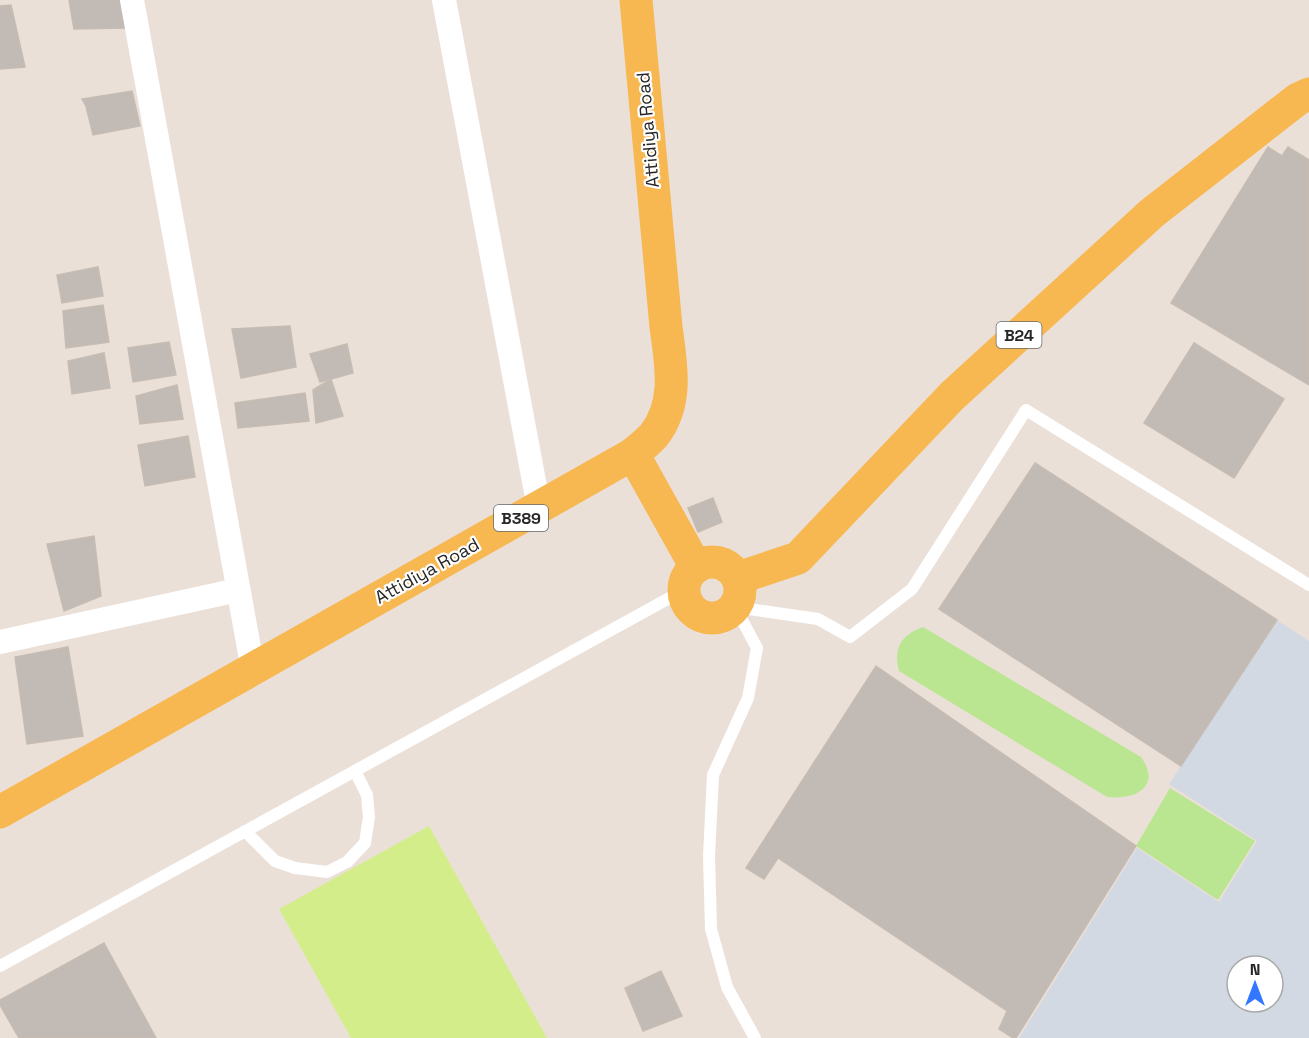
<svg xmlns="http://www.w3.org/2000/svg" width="1309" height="1038" font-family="'Space Grotesk',sans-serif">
<rect width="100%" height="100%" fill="#ebe0d8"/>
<!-- airport -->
<path fill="#d3d9e3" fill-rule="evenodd" d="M1277 620 1309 641V1038H1019L1137 848 1219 902 1257 841 1169 784ZM1237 966H1273V1002H1237Z"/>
<!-- green -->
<g fill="#bae591">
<path d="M923 627 1141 757C1162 787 1135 800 1107 797L899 671C893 648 901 635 923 627Z"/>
<path d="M1170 788 1255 841 1218 900 1136 846Z"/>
</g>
<!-- pitch -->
<path fill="#d3ed8b" d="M429 826 547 1038H351L279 909Z"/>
<!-- building -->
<g fill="#c2bab5" stroke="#c6bcb2" stroke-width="1.5">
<path d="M69 0H121L127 28 74 29Z"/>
<path d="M11 5 25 67 0 69V6Z"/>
<path d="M132 91 140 126 93 135 86 106 82 99Z"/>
<path d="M1268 147 1282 156 1288 147 1309 160V385L1171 303Z"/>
<path d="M98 267 103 296 62 303 57 275Z"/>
<path d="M103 305 109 342 66 348 63 311Z"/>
<path d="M290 326 296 367 241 378 232 329Z"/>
<path d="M169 342 176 375 133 382 128 348Z"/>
<path d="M1194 343 1284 399 1234 478 1144 423Z"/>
<path d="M347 344 353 373 320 382 310 354Z"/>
<path d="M104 353 110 388 72 394 68 361Z"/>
<path d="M331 379 343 416 316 423 313 390Z"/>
<path d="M177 385 183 419 140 424 136 396Z"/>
<path d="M305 393 309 421 238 428 235 403Z"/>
<path d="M188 436 195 477 145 486 138 445Z"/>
<path d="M1035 463 1277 620 1181 766 939 609Z"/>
<path d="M713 498 722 522 698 532 688 508Z"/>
<path d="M94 536 101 596 64 611 47 544Z"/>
<path d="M68 647 83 736 27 744 15 657Z"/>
<path d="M876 666 1136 846 1016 1038H1013L999 1029 1007 1011 778 858 764 879 746 868Z"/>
<path d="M104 943 156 1038H19L0 1005V1000Z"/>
<path d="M661 971 682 1016 643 1031 625 988Z"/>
</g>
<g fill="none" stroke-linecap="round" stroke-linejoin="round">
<!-- service -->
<g stroke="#fff" stroke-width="12">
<path d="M245 831 275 861 295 868 327 872 347 862 365 843 369 817 367 795 355 771"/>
<path d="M0 966 684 590"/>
<path d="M755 1038 727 987 711 929 709 856 713 775 748 698 757 648 735 607 818 619 850 637 912 589 1026 410 1309 585"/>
</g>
<!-- minor -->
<g stroke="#fff" stroke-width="24">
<path d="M132 0 253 670"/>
<path d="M444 0 539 508"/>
<path d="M0 642 238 590"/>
</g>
<!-- primary -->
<g stroke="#f7b751" stroke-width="33">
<path d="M633 454 696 567"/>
<circle cx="712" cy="590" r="28"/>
<path d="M738 578 798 558 952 396 1152 213 1298 99 1309 94"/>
<path d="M0 812 633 454C640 448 648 442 654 435 679 403 671 364 666 327L636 0"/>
</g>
</g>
<g text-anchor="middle" stroke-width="4.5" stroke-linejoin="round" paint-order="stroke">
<!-- shield labels -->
<g fill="#fff" stroke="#686868" stroke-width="1.5">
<rect x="996.5" y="322" width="45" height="26" rx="4.5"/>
<rect x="494" y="505" width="54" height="26" rx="4.5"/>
</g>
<g font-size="16" font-weight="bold" fill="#272727">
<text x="1019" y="341">B24</text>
<text x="521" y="524">B389</text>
</g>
<!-- street labels -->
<g font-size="18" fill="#272727" stroke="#fff">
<text transform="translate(648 130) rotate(-95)" y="6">Attidiya Road</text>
<text transform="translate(427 571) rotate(-29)" y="6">Attidiya Road</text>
</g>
</g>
<!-- north arrow -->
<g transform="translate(1255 984)"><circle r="28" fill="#ffffff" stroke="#a9a9a9" stroke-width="1.5"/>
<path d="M0-4.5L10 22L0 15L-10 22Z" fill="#3177ff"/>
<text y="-9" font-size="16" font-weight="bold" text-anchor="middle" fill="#272727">N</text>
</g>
</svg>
